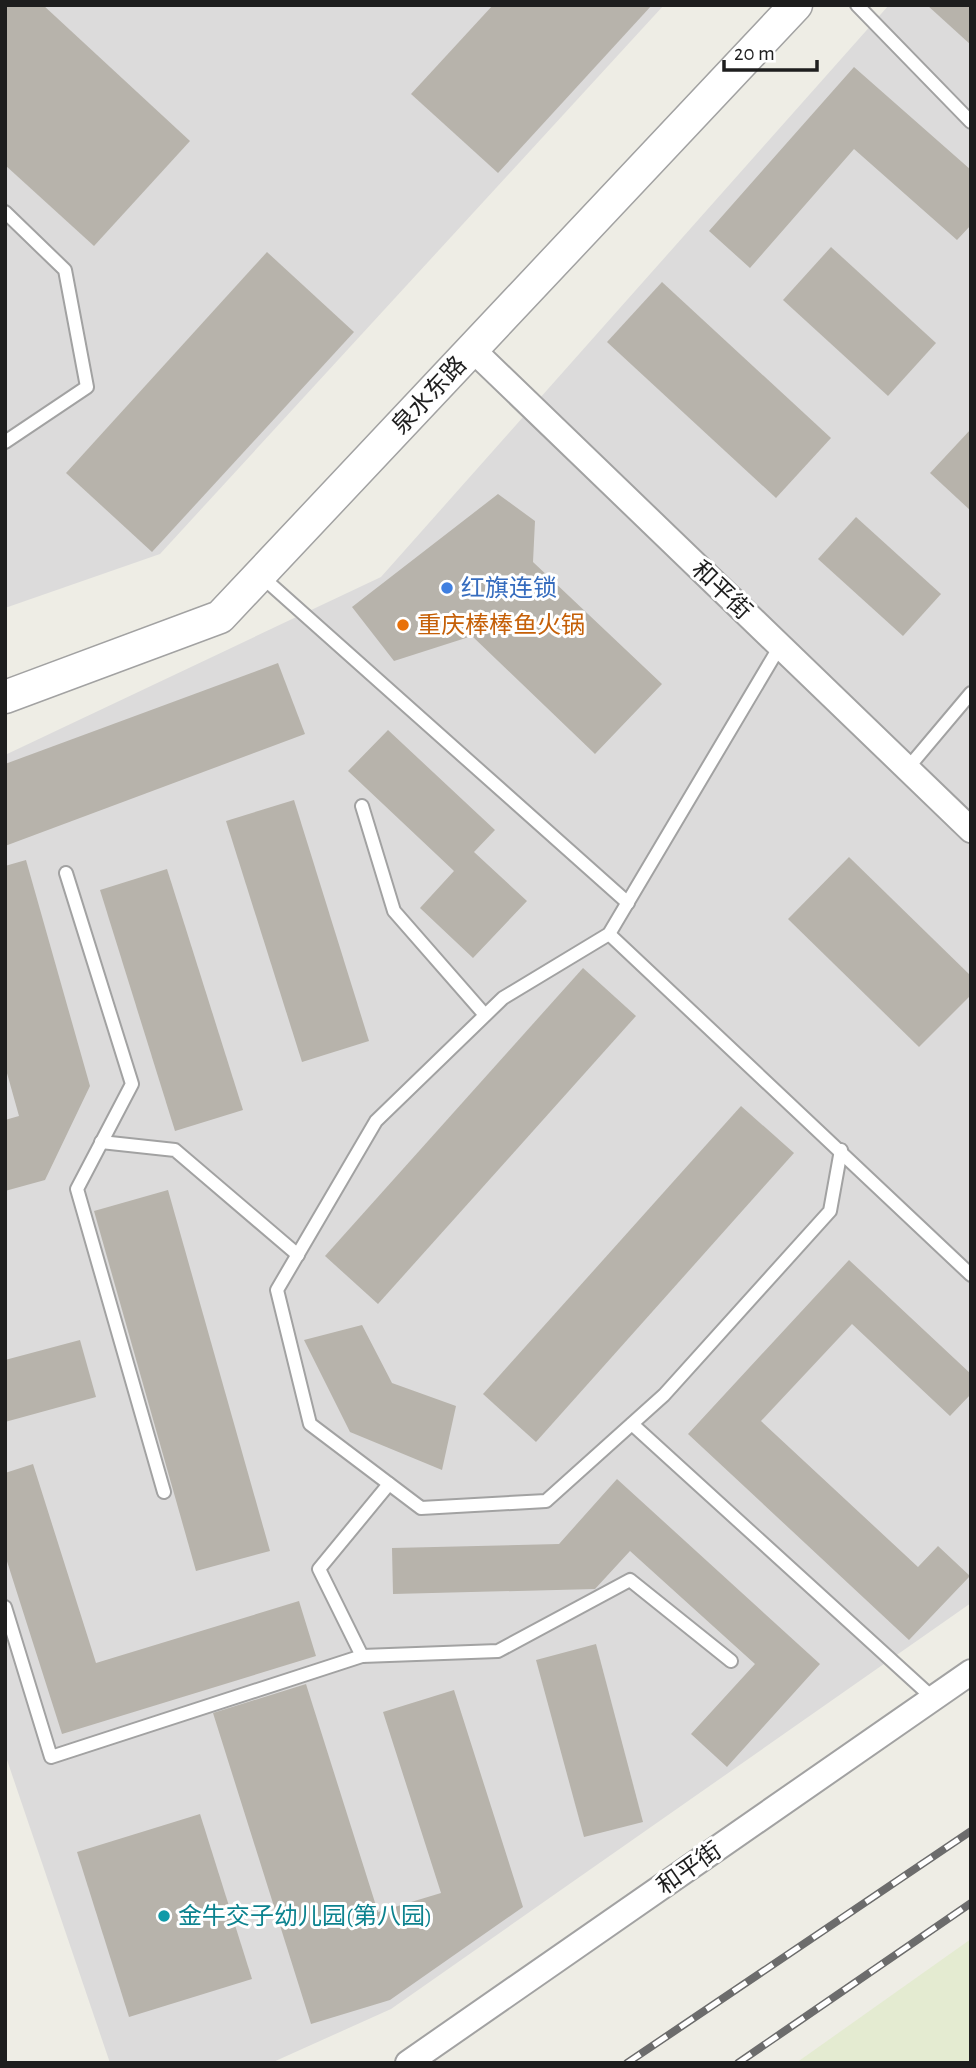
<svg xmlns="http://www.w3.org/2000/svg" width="976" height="2068" font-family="'Alegreya Sans','Noto Sans SC',sans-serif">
<rect width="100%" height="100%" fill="#eeede5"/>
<!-- residential -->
<g fill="#dcdbdb">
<path d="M5 5H664L160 554 5 608Z"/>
<path d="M889 5H971V1603L391 2009 271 2063H110L5 1754V755L381 577Z"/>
</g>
<!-- farmland -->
<path fill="#e4ebd1" d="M971 1939V2063H796Z"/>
<!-- building -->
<g fill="#b7b3ab">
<path d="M5 5H43L190 141 94 246 5 165Z"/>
<path d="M493 5H652L498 173 411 94Z"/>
<path d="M927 5H971V45Z"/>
<path d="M854 67 971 170V225L957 240 854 149 750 268 709 231Z"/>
<path d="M831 247 936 343 888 396 783 300Z"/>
<path d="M267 252 354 332 152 552 66 473Z"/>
<path d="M662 282 831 438 776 498 607 342Z"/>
<path d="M971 429V511L930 473Z"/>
<path d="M498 494 535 521 533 562 662 684 595 754 472 636 394 661 352 607Z"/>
<path d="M856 517 941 594 903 636 818 559Z"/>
<path d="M278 663 305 734 5 846V764Z"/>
<path d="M388 730 495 830 474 852 527 901 473 958 420 908 454 871 348 771Z"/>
<path d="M294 800 369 1041 302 1062 226 821Z"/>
<path d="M849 857 971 976V995L919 1047 788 919Z"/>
<path d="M26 860 90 1086 45 1180 5 1191V1120L19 1116 5 1066V866Z"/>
<path d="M167 869 243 1110 175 1131 100 890Z"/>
<path d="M583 968 636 1016 378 1304 325 1256Z"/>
<path d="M741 1106 794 1153 536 1442 483 1394Z"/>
<path d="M168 1190 270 1551 196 1571 94 1211Z"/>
<path d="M849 1260 971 1374V1394L950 1416 852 1324 761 1421 918 1567 938 1546 970 1576 909 1640 688 1434Z"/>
<path d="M362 1325 392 1383 456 1406 442 1470 350 1432 304 1340Z"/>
<path d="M80 1340 96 1397 5 1422V1360Z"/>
<path d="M33 1464 96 1663 299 1601 316 1656 62 1734 5 1555V1473Z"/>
<path d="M617 1479 820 1664 727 1767 691 1734 755 1664 630 1551 595 1589 393 1594 392 1548 559 1544Z"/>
<path d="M596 1644 643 1822 584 1837 536 1660Z"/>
<path d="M306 1684 378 1912 441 1893 383 1712 454 1690 523 1907 390 2000 311 2024 213 1713Z"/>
<path d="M200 1814 252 1979 129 2017 77 1852Z"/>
</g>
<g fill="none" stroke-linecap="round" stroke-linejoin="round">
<defs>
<g id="service">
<path d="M857 5 971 122"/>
<path d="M5 212 65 270 87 387 5 442"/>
<path d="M260 575 628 903"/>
<path d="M780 646 609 934 503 998 376 1121 277 1290 310 1424 421 1508 546 1501 664 1395 830 1211 841 1150"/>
<path d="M907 769 971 693"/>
<path d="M362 806 394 911 485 1015"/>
<path d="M66 873 132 1084 77 1189 164 1492"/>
<path d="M609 934 971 1275"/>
<path d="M101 1142 175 1150 298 1255"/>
<path d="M632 1424 934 1699"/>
<path d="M5 1607 51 1757 362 1656 498 1651 630 1580 731 1661"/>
<path d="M362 1656 319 1569 389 1484"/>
</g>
<g id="minor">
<path d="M472 349 971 830"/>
<path d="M408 2063 971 1672"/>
</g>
<path id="tertiary" d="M5 697 220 617 796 5"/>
</defs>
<!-- service casing -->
<use href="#service" stroke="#a2a2a2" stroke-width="16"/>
<!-- minor casing -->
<use href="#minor" stroke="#a2a2a2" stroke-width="28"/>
<!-- tertiary casing -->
<use href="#tertiary" stroke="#a2a2a2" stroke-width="35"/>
<!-- service -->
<use href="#service" stroke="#fff" stroke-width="12"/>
<!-- minor -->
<use href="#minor" stroke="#fff" stroke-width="24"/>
<!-- tertiary -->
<use href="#tertiary" stroke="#fff" stroke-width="32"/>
<defs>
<g id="rail">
<path d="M627 2063 971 1831"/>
<path d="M738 2063 971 1903"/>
</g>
</defs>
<!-- rail casing -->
<use href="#rail" stroke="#6c6c6c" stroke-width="8"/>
<!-- rail -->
<use href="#rail" stroke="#fff" stroke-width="5" stroke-dasharray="16" stroke-linecap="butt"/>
</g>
<!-- markers -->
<circle fill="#3f7fe0" stroke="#fff" stroke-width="2.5" cx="447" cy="588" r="7"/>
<circle fill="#e8710a" stroke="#fff" stroke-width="2.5" cx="403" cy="625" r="7"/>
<circle fill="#0f9aa8" stroke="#fff" stroke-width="2.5" cx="164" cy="1916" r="7"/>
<g text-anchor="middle" stroke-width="6" stroke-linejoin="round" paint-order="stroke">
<!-- street labels -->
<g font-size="24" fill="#1e1e1e" stroke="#fff">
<text transform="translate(429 395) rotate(-47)" y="8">泉水东路</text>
<text transform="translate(722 590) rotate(44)" y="8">和平街</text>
<text transform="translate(689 1868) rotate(-35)" y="8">和平街</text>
</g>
<!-- shop labels -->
<g font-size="24" fill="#366cbe" stroke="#fff" text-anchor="start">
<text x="461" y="596">红旗连锁</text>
</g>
<!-- food labels -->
<g font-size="24" fill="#c56008" stroke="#fff" text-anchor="start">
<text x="417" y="633">重庆棒棒鱼火锅</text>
</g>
<!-- culture labels -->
<g font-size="24" fill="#0d838f" stroke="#fff" text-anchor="start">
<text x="178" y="1924">金牛交子幼儿园(第八园)</text>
</g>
</g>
<!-- border -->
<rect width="976" height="2068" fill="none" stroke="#1e1e1e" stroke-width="14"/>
<!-- scale -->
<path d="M724 60v10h93v-10" fill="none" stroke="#1e1e1e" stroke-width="3.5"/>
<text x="734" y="60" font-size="21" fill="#1e1e1e" stroke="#ffffff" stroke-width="5" paint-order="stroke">20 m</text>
</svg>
